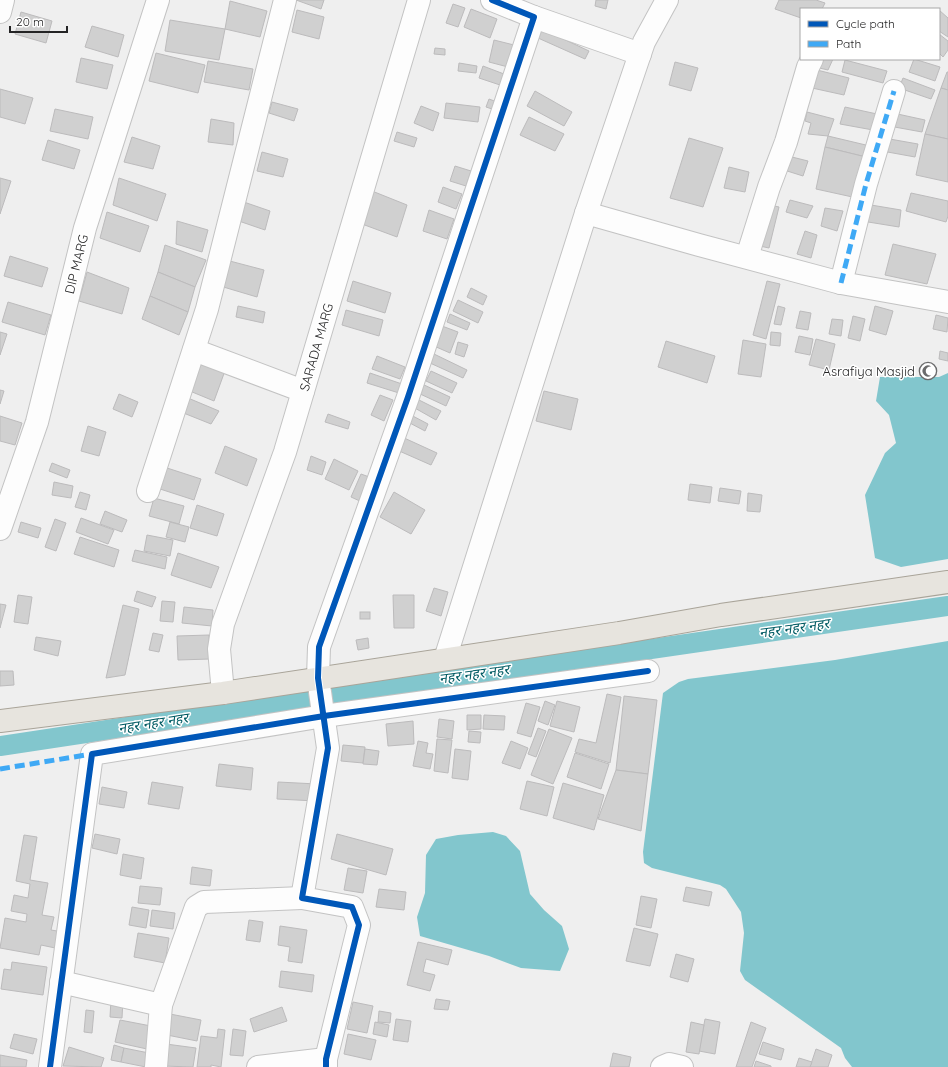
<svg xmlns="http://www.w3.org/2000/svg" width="948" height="1067" font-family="Quicksand,'Noto Sans Devanagari',sans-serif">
<rect width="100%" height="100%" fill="#efefef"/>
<!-- water -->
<g fill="#82c6cd">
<path d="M948 373V559L901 567 875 558 865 495 885 453 896 443 889 415 876 401 880 377H939Z"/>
<path d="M948 641V1067H852L845 1058 841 1048 745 980 740 971 744 933 741 912 726 889 720 885 652 868 644 863 643 852 663 693 679 682 688 679 835 660Z"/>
<path d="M493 832 506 836 520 851 530 894 544 910 562 926 569 949 560 971 521 968 489 956 420 936 417 917 425 893 426 855 436 839 458 835Z"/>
</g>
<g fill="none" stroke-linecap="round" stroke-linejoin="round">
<!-- canal -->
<path stroke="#82c6cd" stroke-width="20" d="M0 746 417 683 948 606"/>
</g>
<!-- building -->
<g fill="#d0d0d0" stroke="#bcbbbc">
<path d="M296 0H324L321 9Z"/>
<path d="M596 0H608L606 9 595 6Z"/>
<path d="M779 0H816L825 3 822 9H801V18L775 9Z"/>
<path d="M230 1 267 11 260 37 225 29Z"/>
<path d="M453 4 465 8 458 27 446 23Z"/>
<path d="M471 9 497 19 490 38 464 27Z"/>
<path d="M297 10 324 17 319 39 292 32Z"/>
<path d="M939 10 948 18V37L939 31Z"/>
<path d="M21 12 52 21 46 43 15 34Z"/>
<path d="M170 20 225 29 219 60 165 51Z"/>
<path d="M92 26 124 35 118 57 85 47Z"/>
<path d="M542 29 589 51 585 59 538 38Z"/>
<path d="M939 34 948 41V50L943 57 939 53Z"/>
<path d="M494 40 514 45 508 67 489 62Z"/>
<path d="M435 48 445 49V55L434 54Z"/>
<path d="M156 53 205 65 198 93 149 81Z"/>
<path d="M81 58 113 65 107 89 76 82Z"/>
<path d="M817 59H833L828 70 815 67Z"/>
<path d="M914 59 940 67 935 81 909 72Z"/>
<path d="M845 60 887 71 883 83 842 72Z"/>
<path d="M208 61 253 69 249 90 204 82Z"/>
<path d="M675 62 698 68 691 91 669 85Z"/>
<path d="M459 63 477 66 476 73 458 71Z"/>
<path d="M483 66 504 74 500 85 479 78Z"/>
<path d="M817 70 849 78 844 95 812 88Z"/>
<path d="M947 72H948V90L941 88Z"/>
<path d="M903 78 935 90 931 99 899 88Z"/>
<path d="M941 88 948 90V139L925 134Z"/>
<path d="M0 89 33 98 25 124 0 117Z"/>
<path d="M535 91 572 112 564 126 527 106Z"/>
<path d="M489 99 497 102 495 110 486 107Z"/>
<path d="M272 102 298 109 294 121 269 113Z"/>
<path d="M446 103 480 107 478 122 444 118Z"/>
<path d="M421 106 439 113 433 131 414 123Z"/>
<path d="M845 107 877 114 873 130 840 124Z"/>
<path d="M55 109 93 117 88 139 50 131Z"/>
<path d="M807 112 834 119 828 136 808 134 811 123 805 121Z"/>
<path d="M893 113 925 120 922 132 889 126Z"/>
<path d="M529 117 564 134 555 151 520 135Z"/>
<path d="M211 119 234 123 233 145 208 142Z"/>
<path d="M397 132 417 138 414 147 394 141Z"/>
<path d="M925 134 948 139V182L916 175Z"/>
<path d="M828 136 870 146 866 157 825 147Z"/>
<path d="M132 137 160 146 153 169 124 162Z"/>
<path d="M689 138 723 148 703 207 670 198Z"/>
<path d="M884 138 918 144 915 157 882 151Z"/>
<path d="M48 140 80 150 74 169 42 160Z"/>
<path d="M825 147 866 157 857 198 816 189Z"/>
<path d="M262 152 288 159 283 177 257 171Z"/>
<path d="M788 156 808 161 803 176 784 170Z"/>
<path d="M455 166 471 171 466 186 450 181Z"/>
<path d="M729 167 749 172 745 192 724 188Z"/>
<path d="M0 178 11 181 0 214Z"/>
<path d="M119 178 166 194 157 221 113 205Z"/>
<path d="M443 187 462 194 456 209 438 202Z"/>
<path d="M372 191 407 205 397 237 362 224Z"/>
<path d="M911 193 948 201V216L946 222 906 211Z"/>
<path d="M238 200 270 211 265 230 233 219Z"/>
<path d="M790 200 813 206 807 218 786 212Z"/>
<path d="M766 204 779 207 769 248 755 245Z"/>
<path d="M865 204 901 210 899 227 862 221Z"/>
<path d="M825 208 843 211 837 231 821 226Z"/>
<path d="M429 210 454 219 447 239 423 231Z"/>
<path d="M107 212 149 226 140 252 100 238Z"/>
<path d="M177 221 208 230 202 252 176 244Z"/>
<path d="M805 231 817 235 811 258 797 254Z"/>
<path d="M893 244 936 254 927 284 885 275Z"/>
<path d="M165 245 206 260 195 287 158 272Z"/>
<path d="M10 256 48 268 42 287 4 276Z"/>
<path d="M226 260 264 270 257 297 220 286Z"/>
<path d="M87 272 129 288 122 314 79 301Z"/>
<path d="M158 272 195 287 188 312 150 296Z"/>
<path d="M353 281 391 293 385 313 347 301Z"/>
<path d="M767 281 780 284 766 339 753 335Z"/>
<path d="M471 288 487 296 483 305 467 297Z"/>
<path d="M150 296 188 312 179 335 142 319Z"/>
<path d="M458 300 483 312 478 323 453 311Z"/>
<path d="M8 302 51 315 45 335 2 322Z"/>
<path d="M238 306 265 312 263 323 236 317Z"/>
<path d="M778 306 785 308 781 325 774 324Z"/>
<path d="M875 306 893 311 886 335 869 330Z"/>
<path d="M346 310 383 320 379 336 342 325Z"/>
<path d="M800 311 811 313 808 330 796 328Z"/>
<path d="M450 314 470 323 467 330 447 322Z"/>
<path d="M936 315 948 318 947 332 933 329Z"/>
<path d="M853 316 865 319 860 341 848 338Z"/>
<path d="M832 319 843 320 841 336 829 334Z"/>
<path d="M442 326 458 332 450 353 434 346Z"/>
<path d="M0 332 7 334 0 355Z"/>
<path d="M771 332 781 333 780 346 770 345Z"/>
<path d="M799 336 813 339 810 355 795 352Z"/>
<path d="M816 339 835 344 829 370 809 365Z"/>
<path d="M743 340 766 344 761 377 738 374Z"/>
<path d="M666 341 715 356 707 383 658 367Z"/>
<path d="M458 342 468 345 464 357 455 354Z"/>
<path d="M940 351 948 353V361L939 359Z"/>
<path d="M434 354 467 370 463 378 430 363Z"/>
<path d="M377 356 405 367 400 379 372 369Z"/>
<path d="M197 357 226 368 214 401 185 389Z"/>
<path d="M431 371 457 383 452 393 426 381Z"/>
<path d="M370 373 402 384 399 393 367 383Z"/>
<path d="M422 384 450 397 446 406 418 393Z"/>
<path d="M0 390 4 391 0 404Z"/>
<path d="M544 391 578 399 571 430 536 421Z"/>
<path d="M119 394 138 402 132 417 113 409Z"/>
<path d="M380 395 393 400 384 421 371 415Z"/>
<path d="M188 398 219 411 211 424 181 412Z"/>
<path d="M417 399 441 411 436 420 413 407Z"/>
<path d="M328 414 350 422 348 429 325 422Z"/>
<path d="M409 414 428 424 425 431 406 421Z"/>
<path d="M0 416 22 423 15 445 0 441Z"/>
<path d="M88 426 106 432 99 456 81 451Z"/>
<path d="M402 437 437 453 431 465 397 450Z"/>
<path d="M225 446 257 459 247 486 215 473Z"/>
<path d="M311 456 326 462 322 475 307 470Z"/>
<path d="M334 459 358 471 349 490 325 479Z"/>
<path d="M52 463 70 470 67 478 49 471Z"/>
<path d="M164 467 201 479 194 500 157 488Z"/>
<path d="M361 474 372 478 362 502 351 497Z"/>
<path d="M54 482 73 486 71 498 52 495Z"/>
<path d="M690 484 712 487 710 503 688 500Z"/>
<path d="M720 488 741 491 739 504 718 501Z"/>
<path d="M80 492 90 495 86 510 75 507Z"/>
<path d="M394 492 425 510 411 534 380 517Z"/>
<path d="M748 493 762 495 760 512 747 511Z"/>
<path d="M154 498 184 506 179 524 149 516Z"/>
<path d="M197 505 224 514 217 536 190 528Z"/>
<path d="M105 511 127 520 122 532 100 524Z"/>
<path d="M81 518 114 530 108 544 76 532Z"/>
<path d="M55 519 66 523 56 551 45 547Z"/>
<path d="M21 522 41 528 38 538 18 532Z"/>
<path d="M170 522 189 527 185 542 166 537Z"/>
<path d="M147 535 173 540 170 556 144 551Z"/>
<path d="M80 537 119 550 114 567 74 554Z"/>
<path d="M135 550 167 557 165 569 132 561Z"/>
<path d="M178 553 219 567 211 588 171 575Z"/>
<path d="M434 588 448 592 441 616 426 611Z"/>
<path d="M137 591 156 597 152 607 134 601Z"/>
<path d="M18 595 32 597 28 624 14 622Z"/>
<path d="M393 595H414V628H394Z"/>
<path d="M162 601 175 602 173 622 160 621Z"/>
<path d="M0 604 6 605 0 628Z"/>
<path d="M123 605 139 609 125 675 106 678Z"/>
<path d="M184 607 213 610 212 626 182 623Z"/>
<rect x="360" y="612" width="10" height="7"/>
<path d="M153 633 163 635 159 652 149 650Z"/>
<path d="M209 635 210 659 178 660 177 636Z"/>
<path d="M36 637 61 641 58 656 34 650Z"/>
<path d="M368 638 369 648 358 650 356 640Z"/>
<path d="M0 671H13L14 685 0 686Z"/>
<path d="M607 694 621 697 610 763 575 752 579 739 596 743Z"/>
<path d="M624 696 657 700 648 774 616 770Z"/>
<path d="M545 701 555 705 548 725 538 721Z"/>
<path d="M557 701 580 707 574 732 550 726Z"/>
<path d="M526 703 540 707 531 737 517 733Z"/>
<path d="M467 715H481V729L467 730Z"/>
<path d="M484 715 505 716 504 730 483 729Z"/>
<path d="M439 719 454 721 452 739 437 737Z"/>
<path d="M413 721 414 744 388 746 386 724Z"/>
<path d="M538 728 546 731 536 757 528 754Z"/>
<path d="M549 729 572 738 553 784 531 775Z"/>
<path d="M469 731 481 732 480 743 468 742Z"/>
<path d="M437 739 452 740 448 773 434 771Z"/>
<path d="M418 741 428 743 426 753 433 754 430 769 413 766Z"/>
<path d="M511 741 528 748 520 769 502 763Z"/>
<path d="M343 745 365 747 363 763 341 761Z"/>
<path d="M365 749 379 751 377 765 363 764Z"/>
<path d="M455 749 471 751 468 780 452 778Z"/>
<path d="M575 753 609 764 601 789 567 777Z"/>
<path d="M219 764 253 768 251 790 216 786Z"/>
<path d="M616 770 648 774 641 831 598 819Z"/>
<path d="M527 781 554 787 547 816 520 809Z"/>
<path d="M152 782 183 787 179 809 148 804Z"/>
<path d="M278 782 317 784 316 801 277 799Z"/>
<path d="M563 783 604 795 594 830 553 818Z"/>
<path d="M102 787 127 792 124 808 99 804Z"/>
<path d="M95 834 120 839 117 854 92 848Z"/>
<path d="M337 834 393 849 386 875 331 859Z"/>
<path d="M24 835 37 837 30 880 48 883 42 915 54 917 51 930 63 932 60 949 41 945 39 955 0 948 5 918 26 922 27 914 11 911 14 895 28 898 30 884 16 881Z"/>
<path d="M123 854 144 858 141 879 120 875Z"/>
<path d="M192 867 212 870 210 886 190 884Z"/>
<path d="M348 868 367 871 363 893 344 890Z"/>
<path d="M140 886 162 888 160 905 138 903Z"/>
<path d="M686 887 712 892 709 906 683 901Z"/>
<path d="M379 889 406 892 404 910 376 907Z"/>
<path d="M641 896 657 899 651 928 636 925Z"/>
<path d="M132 907 149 910 146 928 129 925Z"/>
<path d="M152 910 175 913 173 929 150 926Z"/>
<path d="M249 920 263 922 260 942 246 940Z"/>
<path d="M280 926 307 930 302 963 288 961 290 947 278 945Z"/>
<path d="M634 928 658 934 650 966 626 961Z"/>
<path d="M138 933 169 938 165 963 134 957Z"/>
<path d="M418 942 452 950 448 965 426 959 423 972 435 975 430 991 407 985Z"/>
<path d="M676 954 694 959 688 982 670 977Z"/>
<path d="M12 962 47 967 43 995 1 989 4 969 11 970Z"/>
<path d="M281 971 314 975 312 992 279 987Z"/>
<path d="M111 999H123L122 1018 110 1017Z"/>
<path d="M436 999 450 1001 448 1010 434 1009Z"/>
<path d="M353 1002 373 1006 367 1033 347 1029Z"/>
<path d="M282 1007 287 1021 254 1032 250 1019Z"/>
<path d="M86 1010 94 1011 92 1033 84 1032Z"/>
<path d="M379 1011 391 1013 390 1023 378 1022Z"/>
<path d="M170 1014 201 1020 197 1041 167 1035Z"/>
<path d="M396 1019 411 1021 408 1042 393 1040Z"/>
<path d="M705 1019 720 1022 715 1054 699 1051Z"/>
<path d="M120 1020 151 1026 147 1049 115 1042Z"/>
<path d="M375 1022 389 1025 387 1037 373 1034Z"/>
<path d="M691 1022 704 1025 699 1054 686 1052Z"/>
<path d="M751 1022 766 1028 752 1067H736Z"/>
<path d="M218 1029 225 1030 221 1067 211 1065V1067H197L201 1036 217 1038Z"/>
<path d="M233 1029 246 1031 243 1056 230 1055Z"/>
<path d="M14 1034 37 1039 33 1054 10 1048Z"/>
<path d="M348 1034 376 1040 371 1060 344 1054Z"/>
<path d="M763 1042 784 1049 781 1060 759 1054Z"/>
<path d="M166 1044 196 1048 193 1067 163 1066Z"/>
<path d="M114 1045 124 1048 121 1062 111 1060Z"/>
<path d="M69 1047 104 1058 101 1067 63 1066Z"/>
<path d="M124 1048 149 1053 146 1067 121 1062Z"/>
<path d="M816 1049 832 1055 828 1067H810Z"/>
<path d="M613 1053 631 1057 629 1067H610Z"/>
<path d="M0 1055 27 1060 26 1067H0Z"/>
<path d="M799 1058 812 1062 810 1067H796Z"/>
<path d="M756 1061 771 1066V1067H754Z"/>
</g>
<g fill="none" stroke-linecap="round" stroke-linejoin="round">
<defs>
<g id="minor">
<path d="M0 12 3 0"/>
<path d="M534 17 640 54"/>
<path d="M586 213 699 245 841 283 948 302"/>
<path d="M747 257 769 187 786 142 808 67 812 59"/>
<path d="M841 283 866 184 894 91"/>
<path d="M194 350 303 391"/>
<path d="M148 491 207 309 285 0"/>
<path d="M0 529 37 422 85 228 158 0"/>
<path d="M445 659 586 213 644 42 667 0"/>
<path d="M223 693 219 649 223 624 285 452 419 0"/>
<path d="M61 982 161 1005"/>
<path d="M50 1067 92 754 324 716 648 671"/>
<path d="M156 1067 161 1005 196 907 204 902 302 898"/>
<path d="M258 1067 326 1059"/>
<path d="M326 1067V1059L359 925 352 907 302 898 328 748 318 678 319 647 408 397 534 17 492 0"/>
<path d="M662 1067 669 1064 682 1067"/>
</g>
<path id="major" d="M0 721 223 693 619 633 721 615 948 582"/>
</defs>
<!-- minor casing -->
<use href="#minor" stroke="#c3c3c3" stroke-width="24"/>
<!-- major casing -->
<use href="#major" stroke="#a9a499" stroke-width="24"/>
<!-- minor -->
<use href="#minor" stroke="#fdfdfd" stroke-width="22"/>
<!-- major -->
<use href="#major" stroke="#e7e4de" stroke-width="22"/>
<!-- quiet -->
<g stroke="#3fa9f5" stroke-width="5" stroke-dasharray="10 5" stroke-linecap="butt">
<path d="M841 283 866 184 894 91"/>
<path d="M0 769 92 754"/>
</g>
<defs>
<g id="cycleway">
<path d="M50 1067 92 754 324 716 648 671"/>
<path d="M326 1067V1059L359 925 352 907 302 898 328 748 318 678 319 647 408 397 534 17 492 0"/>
</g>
</defs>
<!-- cycleway casing -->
<use href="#cycleway" stroke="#fff" stroke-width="8"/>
<!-- cycleway -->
<use href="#cycleway" stroke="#0057b8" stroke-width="6"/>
</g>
<!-- icons -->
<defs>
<symbol id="mosque-ring" viewBox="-11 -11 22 22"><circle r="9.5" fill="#fff" stroke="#6b6b6c" stroke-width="1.5"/><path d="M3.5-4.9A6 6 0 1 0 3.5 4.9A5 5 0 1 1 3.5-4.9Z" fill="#6b6b6c"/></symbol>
</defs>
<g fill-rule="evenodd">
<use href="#mosque-ring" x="918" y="361" width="20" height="20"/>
</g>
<g text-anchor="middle" stroke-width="3" stroke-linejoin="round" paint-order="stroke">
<!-- street labels -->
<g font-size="13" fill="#242425" stroke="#fff">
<text transform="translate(76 264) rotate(-76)" y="5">DIP MARG</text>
<text transform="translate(316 347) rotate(-74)" y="5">SARADA MARG</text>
</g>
<!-- poi labels -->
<g font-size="13" fill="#242425" stroke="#fff" text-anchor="end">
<text x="915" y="376">Asrafiya Masjid</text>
</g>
<!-- water labels -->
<g font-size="14" font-style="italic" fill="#015b63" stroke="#fff">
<text transform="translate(794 628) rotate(-8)" y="5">नहर नहर नहर</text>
<text transform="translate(474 674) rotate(-8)" y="5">नहर नहर नहर</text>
<text transform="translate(153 723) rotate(-9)" y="5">नहर नहर नहर</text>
</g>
</g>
<!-- legend -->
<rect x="800" y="8" width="140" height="52" fill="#ffffff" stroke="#a7a7a8"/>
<rect x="808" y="21" width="20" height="6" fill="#0057b8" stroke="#a7a7a8"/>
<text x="836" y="28" font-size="12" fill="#242425">Cycle path</text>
<rect x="808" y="41" width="20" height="6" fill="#3fa9f5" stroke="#a7a7a8"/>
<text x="836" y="48" font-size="12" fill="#242425">Path</text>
<!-- scale -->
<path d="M10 26v6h57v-6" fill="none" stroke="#242425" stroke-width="2"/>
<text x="16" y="26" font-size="12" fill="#242425" stroke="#ffffff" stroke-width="3" paint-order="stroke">20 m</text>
</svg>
